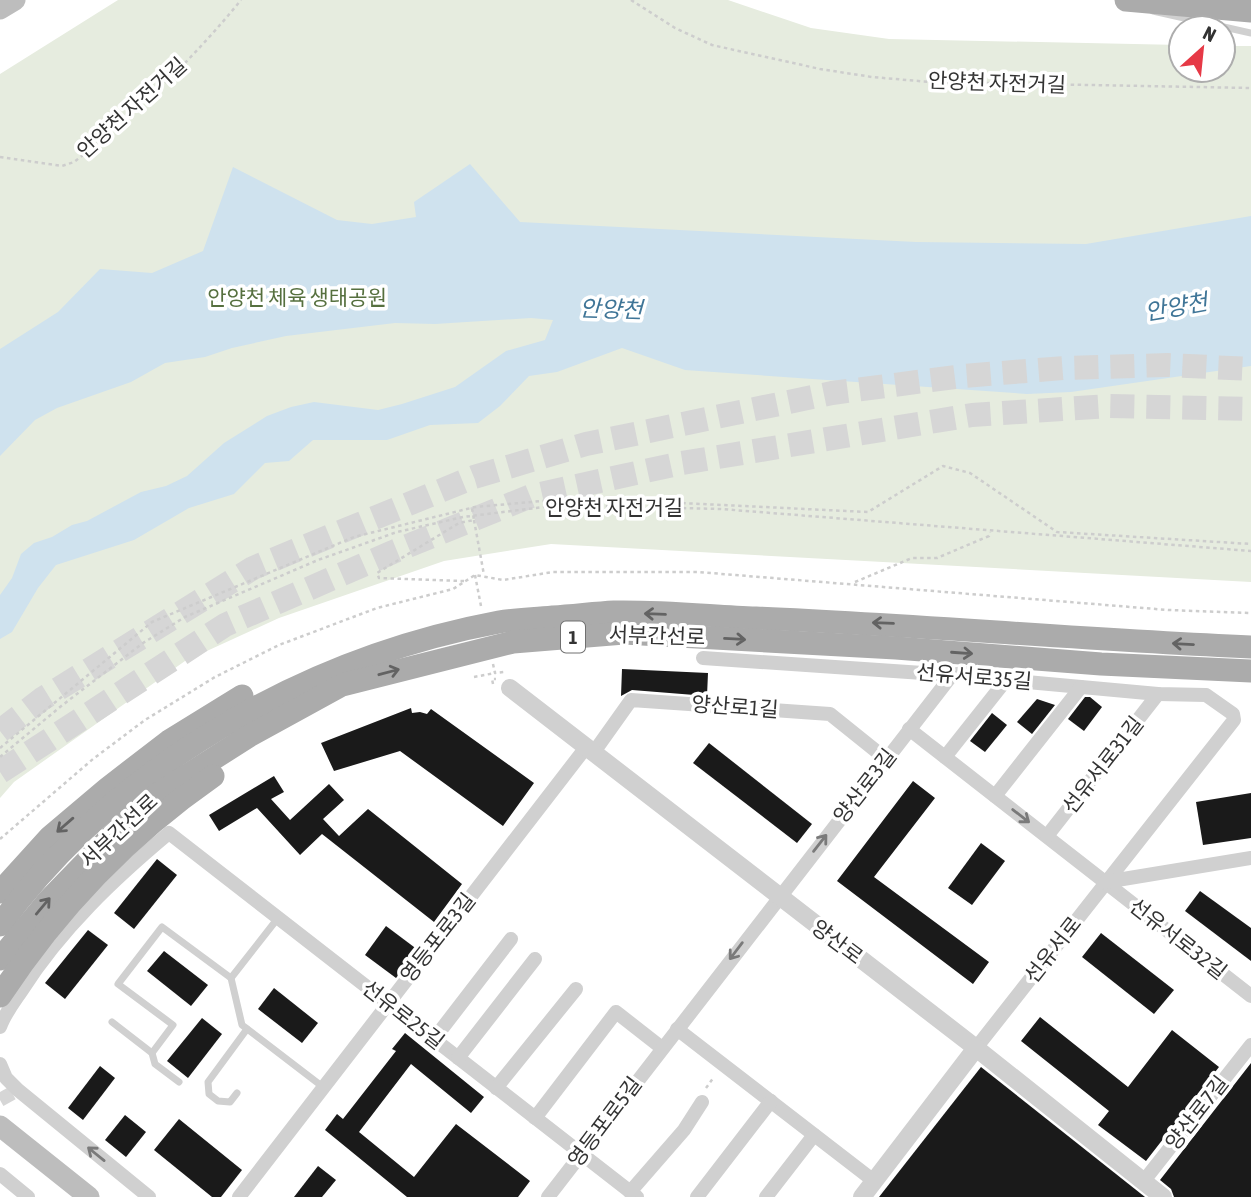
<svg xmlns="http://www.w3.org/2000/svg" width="1251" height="1197" font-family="'Asap Condensed','Noto Sans KR',sans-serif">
<rect width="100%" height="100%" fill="#fff"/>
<!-- green -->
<path fill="#e6ecdf" d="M118 0H728L811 28 889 39 1181 45V70H1223V46H1251V582L551 544 444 561 279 618 185 661 14 782 0 798V74Z"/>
<!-- water -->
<path fill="#cfe2ee" d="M470 164 520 222 916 242 1086 244 1251 216V366L1071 392 1027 394 685 370 622 348 557 372 529 376 500 406 478 423 430 425 387 440H313L289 461 265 463 234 494 189 508 134 540 56 565 38 588 12 632 0 639V595L12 578 21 554 34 543 52 537 72 525 87 521 141 492 166 486 187 476 224 443 267 416 291 407 314 402 378 410 402 404 455 387 506 351 545 340 553 320 531 318 435 324 395 323 286 336 232 348 205 357 165 363 131 382 57 408 35 420 0 456V349L58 312 100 269 152 273 203 251 233 167 337 220 372 224 416 217 414 202Z"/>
<!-- building -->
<g fill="#1a1a1a">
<path d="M622 669 708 673 707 696 632 690 621 696Z"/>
<path d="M1085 697H1090L1102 707 1084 731 1068 719Z"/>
<path d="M1037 699 1055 705 1032 734 1017 722Z"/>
<path d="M411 708 412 713 420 712 427 714 431 709 534 783 503 826 400 751 334 771 321 743Z"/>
<path d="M992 713 1007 725 985 752 970 741Z"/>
<path d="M709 743 812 824 797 843 693 763Z"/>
<path d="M274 776 284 792 271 799 290 820 329 784 344 800 323 819 339 836 368 809 462 884 434 922 322 834 300 855 257 808 219 831 209 815Z"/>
<path d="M913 781 935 798 874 877 989 962 973 984 837 881Z"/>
<path d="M1251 793V838L1203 845 1196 802Z"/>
<path d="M981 843 1005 861 972 905 948 888Z"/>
<path d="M157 859 177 875 134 929 114 913Z"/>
<path d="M1200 891 1251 928V961L1185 911Z"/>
<path d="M386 926 418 950 396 978 365 955Z"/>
<path d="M88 930 108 945 65 999 45 983Z"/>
<path d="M1101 933 1174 990 1154 1014 1082 957Z"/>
<path d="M164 951 208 985 191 1006 147 971Z"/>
<path d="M274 988 318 1023 302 1043 258 1009Z"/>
<path d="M1040 1017 1128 1087 1172 1030 1219 1067 1146 1161 1098 1125 1109 1111 1021 1041Z"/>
<path d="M202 1018 222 1034 188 1078 167 1061Z"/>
<path d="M405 1033 484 1097 471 1113 411 1064 359 1132 414 1177 456 1124 530 1181 518 1197H407L325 1130 337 1114 343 1119 396 1051 392 1049Z"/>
<path d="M1251 1063V1197H1174L1171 1189 1160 1180Z"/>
<path d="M100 1066 115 1078 83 1120 68 1108Z"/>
<path d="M981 1067 1145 1197H879Z"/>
<path d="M125 1115 146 1132 126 1157 105 1140Z"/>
<path d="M179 1119 242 1170 221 1197H212L154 1150Z"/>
<path d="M318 1166 336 1180 322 1197H294Z"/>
</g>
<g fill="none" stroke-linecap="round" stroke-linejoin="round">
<!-- minor-tunnel -->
<path stroke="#d6d6d6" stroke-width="14" stroke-dasharray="14 7" stroke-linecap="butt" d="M0 1100 18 1090"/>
<!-- trunk-tunnel -->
<g stroke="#d6d6d6" stroke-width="24" stroke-dasharray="24 12" stroke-linecap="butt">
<path d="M0 731 42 699 253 568 474 477 586 444 832 393 963 376 1064 368 1168 365 1251 369"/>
<path d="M0 772 225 625 393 552 531 496 682 463 972 415 1109 406 1251 409"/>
</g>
<!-- path -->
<g stroke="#cdcdcd" stroke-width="2.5" stroke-dasharray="3.5 3.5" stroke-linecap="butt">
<path d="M631 0 675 28 712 45 820 69 872 77 930 82 1251 88"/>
<path d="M0 157 62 166 74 162C133 117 194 58 241 0"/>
<path d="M474 520 484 575"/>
<path d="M475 575 481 606"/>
<path d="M464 581 379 578 377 573 459 523 474 520 472 508"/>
<path d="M855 582 912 558H937L989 536 990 532"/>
<path d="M493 664 495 673 504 672"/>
<path d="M474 677 495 673"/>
<path d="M493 684 492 679H496"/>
<path d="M0 748 152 622 354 537 475 507 576 498 868 512 943 466 970 473 1057 532 1251 544"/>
<path d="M0 757 60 707 143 643 185 617 318 560 397 532 463 517 560 505 721 509 1251 551"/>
<path d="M0 839 93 759 145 720 215 677 279 645 377 608 453 589 475 575 503 580 553 572H698L1168 610 1251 613"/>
<path d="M706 1088 714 1077"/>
</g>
<!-- service -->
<g stroke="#d0d0d0" stroke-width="7">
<path d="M1153 11 1251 33"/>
<path d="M278 918 231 978 242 1025 323 1087"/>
<path d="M112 1022 152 1053 155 1064 179 1082"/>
<path d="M152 1053 173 1025 118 984 162 927 231 978"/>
<path d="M237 1093 230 1102 218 1101 209 1094 208 1082 247 1029"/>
</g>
<!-- minor -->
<g stroke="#d0d0d0" stroke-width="14">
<path d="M703 658 952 675C968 671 991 673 1006 680L1158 694 1206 695 1233 714 1234 720 976 1048"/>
<path d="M909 729 1251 996"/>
<path d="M594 752 631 700 830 714 886 759"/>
<path d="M945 757 1006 680"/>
<path d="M995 796 1081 687"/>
<path d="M1047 836 1158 694"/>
<path d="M1105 882 1251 858"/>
<path d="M0 1027C5 1013 14 1002 22 990 61 929 114 879 169 833L637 1197"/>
<path d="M677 1029 874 1181"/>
<path d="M434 1039 511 939"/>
<path d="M458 1058 535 959"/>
<path d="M0 1064 6 1078 18 1090 149 1197"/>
<path d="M496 1088 576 989"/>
<path d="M535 1118 616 1012 662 1048"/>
<path d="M0 1174 28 1197"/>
<path d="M1143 1182 1251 1045"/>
<path d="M630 1192 684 1130 702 1102"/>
<path d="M239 1197 587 746"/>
<path d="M548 1197 952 675"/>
<path d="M697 1197 771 1101"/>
<path d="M766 1197 814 1135"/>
</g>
<!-- tertiary -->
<g stroke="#d0d0d0" stroke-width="18">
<path d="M510 688 976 1048 1163 1197"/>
<path d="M862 1197 976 1048"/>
</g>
<!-- secondary -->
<g stroke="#bdbdbd" stroke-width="21">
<path d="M0 9 15 0"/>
<path d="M0 1126 89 1197"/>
</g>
<!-- primary -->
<g stroke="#ababab" stroke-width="23">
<path d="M1126 0 1251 11"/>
<path d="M0 892 50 837 108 788 169 741 242 696"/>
<path d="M0 925C116 766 306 658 499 622 517 619 535 619 553 617 573 616 594 613 614 612 661 611 709 616 756 618 922 625 1086 640 1251 647"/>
<path d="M0 959 48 901 120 827 158 794 249 736 342 685 513 642 624 633 896 648 1101 664 1251 671"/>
<path d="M0 996C57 909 128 835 213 776"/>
</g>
</g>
<!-- one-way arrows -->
<defs><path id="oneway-shaft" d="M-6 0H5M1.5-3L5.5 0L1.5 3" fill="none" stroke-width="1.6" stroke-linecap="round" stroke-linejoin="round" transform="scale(1.75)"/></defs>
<g stroke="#636363">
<use href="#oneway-shaft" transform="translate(655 614) rotate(-178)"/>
<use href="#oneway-shaft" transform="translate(883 623) rotate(-178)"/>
<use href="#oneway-shaft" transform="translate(735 639) rotate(3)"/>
<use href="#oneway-shaft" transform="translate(1183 644) rotate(-177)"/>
<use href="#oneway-shaft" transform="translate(962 653) rotate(4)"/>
<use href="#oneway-shaft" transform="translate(389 672) rotate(-15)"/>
<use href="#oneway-shaft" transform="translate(65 825) rotate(139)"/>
<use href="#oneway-shaft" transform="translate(43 906) rotate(-50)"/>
</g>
<g stroke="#7a7a7a">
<use href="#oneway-shaft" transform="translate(1021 816) rotate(38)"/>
<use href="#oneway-shaft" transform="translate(820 843) rotate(-52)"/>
<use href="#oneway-shaft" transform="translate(736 951) rotate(127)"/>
<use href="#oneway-shaft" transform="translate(96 1154) rotate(-141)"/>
</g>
<g text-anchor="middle" stroke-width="7" stroke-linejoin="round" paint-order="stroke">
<!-- shield labels -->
<rect fill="#fff" stroke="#707070" stroke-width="2" x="561" y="621.5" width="24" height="31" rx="5"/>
<g font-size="19" font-weight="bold" fill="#333">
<text x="573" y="644">1</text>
</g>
<!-- street labels -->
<g font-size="21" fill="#333" stroke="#fff">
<text transform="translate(997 83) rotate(2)" y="7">안양천 자전거길</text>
<text transform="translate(132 108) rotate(-42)" y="7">안양천 자전거길</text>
<text x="614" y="515">안양천 자전거길</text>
<text transform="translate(657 636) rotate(2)" y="7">서부간선로</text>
<text transform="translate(974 677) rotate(5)" y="7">선유서로35길</text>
<text transform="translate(735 707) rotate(4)" y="7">양산로1길</text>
<text transform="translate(1103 765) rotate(-52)" y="7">선유서로31길</text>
<text transform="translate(865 786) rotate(-52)" y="7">양산로3길</text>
<text transform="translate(119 831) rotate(-43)" y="7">서부간선로</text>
<text transform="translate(438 938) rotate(-52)" y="7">영등포로3길</text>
<text transform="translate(1178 939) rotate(38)" y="7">선유서로32길</text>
<text transform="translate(837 942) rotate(37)" y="7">양산로</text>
<text transform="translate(1053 950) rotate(-52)" y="7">선유서로</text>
<text transform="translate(403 1015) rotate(38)" y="7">선유로25길</text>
<text transform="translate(1197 1113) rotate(-52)" y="7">양산로7길</text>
<text transform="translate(605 1122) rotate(-53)" y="7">영등포로5길</text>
</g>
<!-- park labels -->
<g font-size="21" fill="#56703f" stroke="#fff">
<text x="297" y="305">안양천 체육 생태공원</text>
</g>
<!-- water labels -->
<g font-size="23" font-style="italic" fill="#3f7597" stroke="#fff">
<text transform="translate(1176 307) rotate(-10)" y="8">안양천</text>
<text transform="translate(611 309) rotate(2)" y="8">안양천</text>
</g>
</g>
<!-- north arrow -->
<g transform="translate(1202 49) rotate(27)"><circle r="33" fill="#ffffff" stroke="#adadad" stroke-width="2"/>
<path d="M0-5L12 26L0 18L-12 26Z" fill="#e63946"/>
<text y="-10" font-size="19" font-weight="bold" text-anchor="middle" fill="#333333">N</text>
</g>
</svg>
